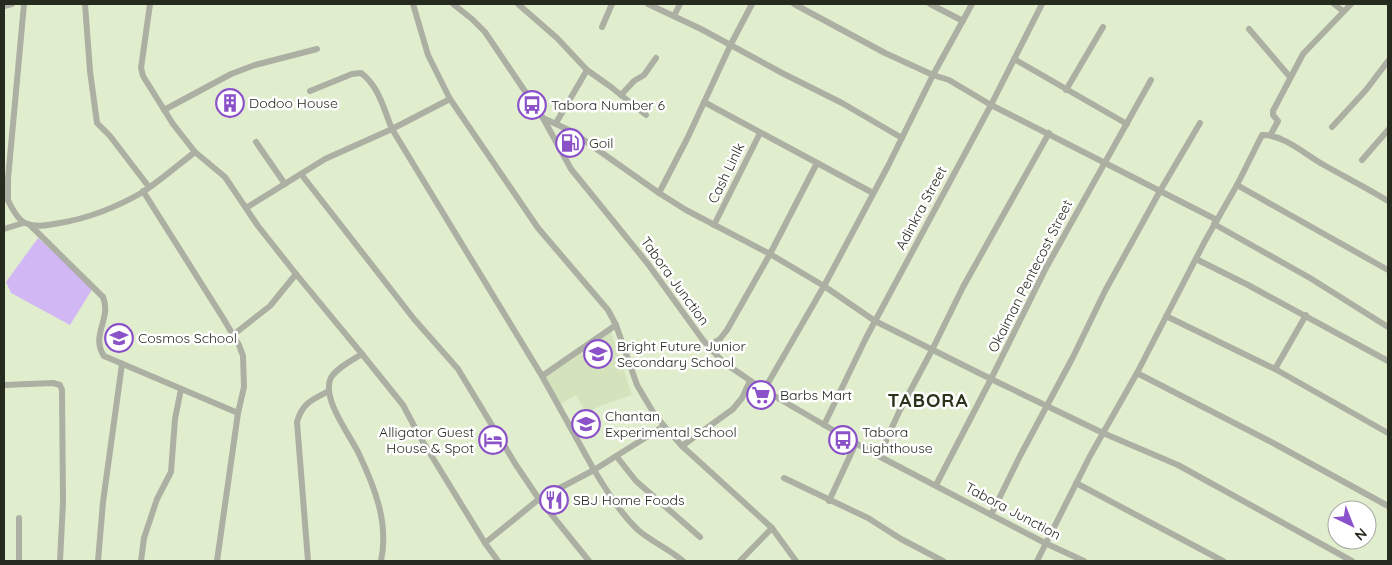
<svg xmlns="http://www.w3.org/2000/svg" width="1392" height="565" font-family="Quicksand,sans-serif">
<rect width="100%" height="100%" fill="#e1eece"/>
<!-- built -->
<path fill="#d4e3bc" d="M611 331 632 395 605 404 586 413 576 395 560 404 544 376Z"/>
<!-- green -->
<path fill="#d1b8f5" d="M38 238 93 288 70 325 11 293 6 282Z"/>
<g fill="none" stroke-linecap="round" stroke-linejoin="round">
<!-- minor -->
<g stroke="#abb0a3" stroke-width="6">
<path d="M85 4 90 71 97 123 110 136 149 187"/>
<path d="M150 4 141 68 143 76 173 124 195 152 225 177 258 226 296 274 362 354 403 405 420 437 485 543 498 561"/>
<path d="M453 4 472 19 485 32 543 118 571 169 648 264 703 340 723 362 764 390 871 452 1045 543 1084 561"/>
<path d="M518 4 557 38 587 70 611 87 646 115"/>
<path d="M648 4 701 29 784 74 842 103 902 138"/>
<path d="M794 4 885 53 933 75 949 80 991 105 1217 220"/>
<path d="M930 4 963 21"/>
<path d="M1334 4 1343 11"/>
<path d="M4 6 12 4"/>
<path d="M674 16 680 4"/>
<path d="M602 27 612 4"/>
<path d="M1249 29 1290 77"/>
<path d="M1014 59 1127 124"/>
<path d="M1066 90 1103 27"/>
<path d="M310 91 352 74 361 73C379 86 384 110 392 129L542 376 594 470 539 499 485 543"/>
<path d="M621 95 634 81 644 75 656 58"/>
<path d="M450 99 538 228 608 310 616 325 637 385 653 412 664 426 682 446 772 528 796 561"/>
<path d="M704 102 873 193"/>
<path d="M164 110 231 74 255 65 317 49"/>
<path d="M543 118 571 131 659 193 686 210 770 254 824 286 875 321 991 379 1103 433 1178 465 1352 561"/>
<path d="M556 123 587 70"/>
<path d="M1332 127 1366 90 1388 61"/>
<path d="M1271 134 1278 121 1273 115V111L1303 54 1351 4"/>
<path d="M256 142 285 184"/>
<path d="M1362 160 1388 130"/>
<path d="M301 174 414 319 458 369 516 465 539 499 589 561"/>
<path d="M1237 185 1388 270"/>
<path d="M143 191 223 318 239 345 243 356 244 387 238 413 217 561"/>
<path d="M4 192C8 201 16 219 25 223 37 228 48 225 60 223 89 218 117 207 143 192 161 180 178 165 195 152"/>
<path d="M659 193 687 139 731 44 752 4"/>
<path d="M8 199V179L24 4"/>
<path d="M246 208 325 159 392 129 450 99 428 55 413 4"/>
<path d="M1214 224 1310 278 1388 327"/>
<path d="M30 225 103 297C112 319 90 335 104 356L238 413"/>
<path d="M714 225 760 133"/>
<path d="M4 229 23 223"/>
<path d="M1196 259 1248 285 1388 361"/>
<path d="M1166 316 1275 369 1388 433"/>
<path d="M233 335 270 306 296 274"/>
<path d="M708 346 720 339 727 330 770 254 817 163"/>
<path d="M362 354C354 359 333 370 330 380 323 401 350 435 359 454 375 488 389 523 381 561"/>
<path d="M1275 369 1306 315"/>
<path d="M1137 373 1275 444 1388 506"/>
<path d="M542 376 616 325"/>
<path d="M4 385 53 383 60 385 62 390 63 502 60 561"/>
<path d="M764 390 824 286 888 166 933 75 972 4"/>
<path d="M824 425 866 338 991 105 1042 4"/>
<path d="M664 426 594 470C607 491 620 513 638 530 652 542 669 549 683 561"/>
<path d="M682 446 733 409 742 398 750 381"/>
<path d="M879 456 899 412 932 350 963 287 1049 133"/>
<path d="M617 457 636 481 700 537"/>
<path d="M784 478 868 518 901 539 943 561"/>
<path d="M1076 483 1223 561"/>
<path d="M936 485 991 379 1046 268 1151 80"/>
<path d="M829 501 856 443"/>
<path d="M991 515 1020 456 1073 357 1105 291 1160 191 1200 123"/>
<path d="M19 561V518"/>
<path d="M98 561 103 502 122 364"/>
<path d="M141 561 144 538 157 499 171 472 175 419 181 389"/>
<path d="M308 561 297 422C302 403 313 399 329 391"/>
<path d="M740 561 772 528"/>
<path d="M1037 561 1090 456 1137 373 1205 241 1237 185 1262 135C1283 134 1306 155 1324 165 1345 177 1367 188 1388 201"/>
</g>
</g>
<!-- icons -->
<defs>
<symbol id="building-ring" viewBox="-11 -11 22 22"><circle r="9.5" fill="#fff" stroke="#8a51c8" stroke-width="1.5"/><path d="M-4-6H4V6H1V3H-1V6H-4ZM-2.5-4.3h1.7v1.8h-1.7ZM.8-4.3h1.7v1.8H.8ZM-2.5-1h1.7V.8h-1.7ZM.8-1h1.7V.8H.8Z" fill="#8a51c8"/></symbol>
<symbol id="bus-ring" viewBox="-11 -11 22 22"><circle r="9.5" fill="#fff" stroke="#8a51c8" stroke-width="1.5"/><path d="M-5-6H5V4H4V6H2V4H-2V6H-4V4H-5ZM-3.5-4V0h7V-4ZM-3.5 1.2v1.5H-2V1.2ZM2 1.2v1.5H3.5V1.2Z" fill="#8a51c8"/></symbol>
<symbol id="fuel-ring" viewBox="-11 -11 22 22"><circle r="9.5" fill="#fff" stroke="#8a51c8" stroke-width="1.5"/><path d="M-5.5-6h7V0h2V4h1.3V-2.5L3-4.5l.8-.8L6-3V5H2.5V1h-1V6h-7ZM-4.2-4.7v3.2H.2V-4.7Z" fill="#8a51c8"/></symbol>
<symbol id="school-ring" viewBox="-11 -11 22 22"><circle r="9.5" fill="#fff" stroke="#8a51c8" stroke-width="1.5"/><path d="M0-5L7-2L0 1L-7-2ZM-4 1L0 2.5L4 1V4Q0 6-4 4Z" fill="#8a51c8"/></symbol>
<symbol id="supermarket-ring" viewBox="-11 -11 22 22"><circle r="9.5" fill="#fff" stroke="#8a51c8" stroke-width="1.5"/><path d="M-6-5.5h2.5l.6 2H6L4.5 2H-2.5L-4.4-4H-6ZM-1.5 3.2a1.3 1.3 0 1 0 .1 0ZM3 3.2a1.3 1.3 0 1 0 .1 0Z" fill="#8a51c8"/></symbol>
<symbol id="hotel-ring" viewBox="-11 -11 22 22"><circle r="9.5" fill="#fff" stroke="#8a51c8" stroke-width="1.5"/><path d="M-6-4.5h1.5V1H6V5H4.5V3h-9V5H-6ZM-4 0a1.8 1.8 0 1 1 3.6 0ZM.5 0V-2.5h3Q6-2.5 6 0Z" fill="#8a51c8"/></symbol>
<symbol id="restaurant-ring" viewBox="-11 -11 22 22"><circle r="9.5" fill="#fff" stroke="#8a51c8" stroke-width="1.5"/><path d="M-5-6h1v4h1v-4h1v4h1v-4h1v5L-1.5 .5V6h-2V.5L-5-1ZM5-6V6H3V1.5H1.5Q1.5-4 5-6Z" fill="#8a51c8"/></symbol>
</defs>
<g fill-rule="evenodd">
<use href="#building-ring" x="214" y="87" width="32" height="32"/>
<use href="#bus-ring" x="516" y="89" width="32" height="32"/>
<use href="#fuel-ring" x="554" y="127" width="32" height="32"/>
<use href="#school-ring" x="103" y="322" width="32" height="32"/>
<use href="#school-ring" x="582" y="338" width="32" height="32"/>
<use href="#supermarket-ring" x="745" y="379" width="32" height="32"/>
<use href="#school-ring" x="570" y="408" width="32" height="32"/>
<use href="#hotel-ring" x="477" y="424" width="32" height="32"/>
<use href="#bus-ring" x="827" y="424" width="32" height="32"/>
<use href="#restaurant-ring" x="538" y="484" width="32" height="32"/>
</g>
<g text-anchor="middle" stroke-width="5" stroke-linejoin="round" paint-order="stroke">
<!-- poi labels -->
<g font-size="14" fill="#262b1f" stroke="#fff" text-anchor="start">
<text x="249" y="108">Dodoo House</text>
<text x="551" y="110">Tabora Number 6</text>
<text x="589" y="148">Goil</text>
<text x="138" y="343">Cosmos School</text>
<text x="617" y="351">Bright Future Junior<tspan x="617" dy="16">Secondary School</tspan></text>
<text x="780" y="400">Barbs Mart</text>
<text x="605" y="421">Chantan<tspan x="605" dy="16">Experimental School</tspan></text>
<text x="474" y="437" text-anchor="end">Alligator Guest<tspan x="474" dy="16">House &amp; Spot</tspan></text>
<text x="862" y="437">Tabora<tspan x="862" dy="16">Lighthouse</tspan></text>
<text x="573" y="505">SBJ Home Foods</text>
</g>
<!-- street labels -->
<g font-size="14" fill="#262b1f" stroke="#fff">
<text transform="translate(726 173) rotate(-64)" y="5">Cash Linlk</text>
<text transform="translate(921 208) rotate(-62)" y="5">Adinkra Street</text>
<text transform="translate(1030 276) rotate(-63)" y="5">Okaiman Pentecost Street</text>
<text transform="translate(675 281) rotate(54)" y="5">Tabora Junction</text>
<text transform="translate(1013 511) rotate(28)" y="5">Tabora Junction</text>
</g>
<!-- district labels -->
<g font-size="19" font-weight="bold" letter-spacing="1" fill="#2b341a" stroke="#fff">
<text x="928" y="407">TABORA</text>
</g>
</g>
<!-- border -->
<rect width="1392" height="565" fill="none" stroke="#262b1f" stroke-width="10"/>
<!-- north arrow -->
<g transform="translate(1352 525) rotate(137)"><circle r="24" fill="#ffffff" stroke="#a8aaa5"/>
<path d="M0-4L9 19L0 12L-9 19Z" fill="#8a51c8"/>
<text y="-8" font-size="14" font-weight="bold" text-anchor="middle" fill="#262b1f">N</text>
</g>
</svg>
